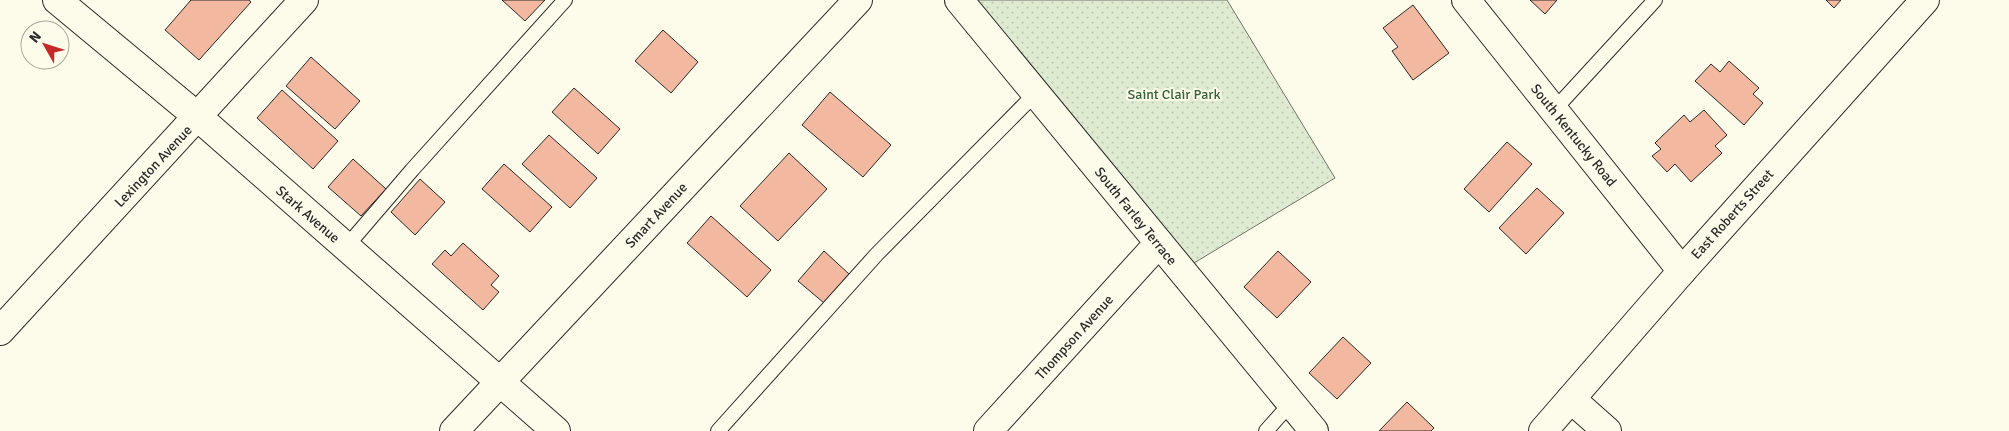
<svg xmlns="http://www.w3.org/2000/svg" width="2009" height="431" font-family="Signika,sans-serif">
<defs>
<pattern id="park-dots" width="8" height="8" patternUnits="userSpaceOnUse" patternTransform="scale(1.25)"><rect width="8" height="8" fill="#deebd1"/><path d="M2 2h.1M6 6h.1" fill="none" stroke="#bfcab4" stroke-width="1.8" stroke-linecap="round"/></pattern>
</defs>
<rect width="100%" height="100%" fill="#fdfbea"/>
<!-- park -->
<path fill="url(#park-dots)" stroke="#74746e" d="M972 0H1227L1335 178 1194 263Z"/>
<!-- building -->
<g fill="#f2b8a0" stroke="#2b2b2b">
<path d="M191 0H249L251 2 199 60 165 30Z"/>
<path d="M502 0H545L525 21Z"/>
<path d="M1530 0H1557L1545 14Z"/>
<path d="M1826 0H1841L1834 8Z"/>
<path d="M1413 5 1449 53 1413 80 1392 51 1398 47 1383 28Z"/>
<path d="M663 30 698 62 671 93 635 61Z"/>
<path d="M311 57 360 101 335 129 286 86Z"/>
<path d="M1729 61 1759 88 1753 94 1763 103 1744 125 1695 81 1711 64 1720 72Z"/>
<path d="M574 88 620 129 598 154 552 112Z"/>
<path d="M282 90 338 141 313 169 257 118Z"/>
<path d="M830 92 891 145 863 177 802 125Z"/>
<path d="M1704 110 1727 135 1715 146 1722 153 1691 182 1675 164 1667 172 1652 156 1661 149 1655 143 1684 115 1690 122Z"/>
<path d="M549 135 597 178 570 208 522 164Z"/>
<path d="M1507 142 1532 164 1489 212 1464 189Z"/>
<path d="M789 153 827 189 778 241 740 206Z"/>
<path d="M353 159 386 189 361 216 328 187Z"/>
<path d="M504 164 552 207 530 232 482 189Z"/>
<path d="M420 179 445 202 415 235 391 212Z"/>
<path d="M1537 188 1564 213 1526 254 1499 228Z"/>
<path d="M711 216 771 270 747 297 687 243Z"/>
<path d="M463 243 499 276 491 285 499 292 483 310 432 264 445 250 451 256Z"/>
<path d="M824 251 849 274 824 303 798 281Z"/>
<path d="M1278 251 1311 282 1277 318 1244 287Z"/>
<path d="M1343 337 1371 363 1337 399 1309 373Z"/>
<path d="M1407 402 1434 428 1431 431H1379Z"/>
</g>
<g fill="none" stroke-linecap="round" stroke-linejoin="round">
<defs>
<g id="service">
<path d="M1554 110 1655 0"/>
<path d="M346 247 412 170 565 0"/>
<path d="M718 431 877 254 1036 93"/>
<path d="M1266 431 1291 403"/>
</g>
<g id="minor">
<path d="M57 0 198 117 556 431"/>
<path d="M959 0 1314 431"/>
<path d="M1466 0 1682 271"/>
<path d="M0 331 304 0"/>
<path d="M1571 399 1607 431"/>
<path d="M454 431 858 0"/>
<path d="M988 431 1159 243"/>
<path d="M1543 431 1682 271 1925 0"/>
</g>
</defs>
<!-- service casing -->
<use href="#service" stroke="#2b2b2b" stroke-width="16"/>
<!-- minor casing -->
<use href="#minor" stroke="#2b2b2b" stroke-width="30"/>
<!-- service -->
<use href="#service" stroke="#fdfbea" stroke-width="14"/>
<!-- minor -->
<use href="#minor" stroke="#fdfbea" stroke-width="28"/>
</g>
<g text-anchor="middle" stroke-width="4" stroke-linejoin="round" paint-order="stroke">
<!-- park labels -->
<g font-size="14" fill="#34623c" stroke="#fdfbea">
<text x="1174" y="99">Saint Clair Park</text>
</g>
<!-- street labels -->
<g font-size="14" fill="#2b2b2b" stroke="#fdfbea">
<text transform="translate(1574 135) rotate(51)" y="5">South Kentucky Road</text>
<text transform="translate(153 166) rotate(-47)" y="5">Lexington Avenue</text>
<text transform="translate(308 214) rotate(41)" y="5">Stark Avenue</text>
<text transform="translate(1732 214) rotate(-48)" y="5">East Roberts Street</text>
<text transform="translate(656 215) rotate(-47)" y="5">Smart Avenue</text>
<text transform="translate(1136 216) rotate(51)" y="5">South Farley Terrace</text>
<text transform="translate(1074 337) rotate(-48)" y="5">Thompson Avenue</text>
</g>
</g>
<!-- north arrow -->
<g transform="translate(45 45) rotate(309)"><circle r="24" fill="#fdfbea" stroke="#a9a89e"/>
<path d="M0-4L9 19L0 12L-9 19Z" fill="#c62828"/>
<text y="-8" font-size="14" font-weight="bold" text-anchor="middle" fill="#2b2b2b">N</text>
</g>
</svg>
